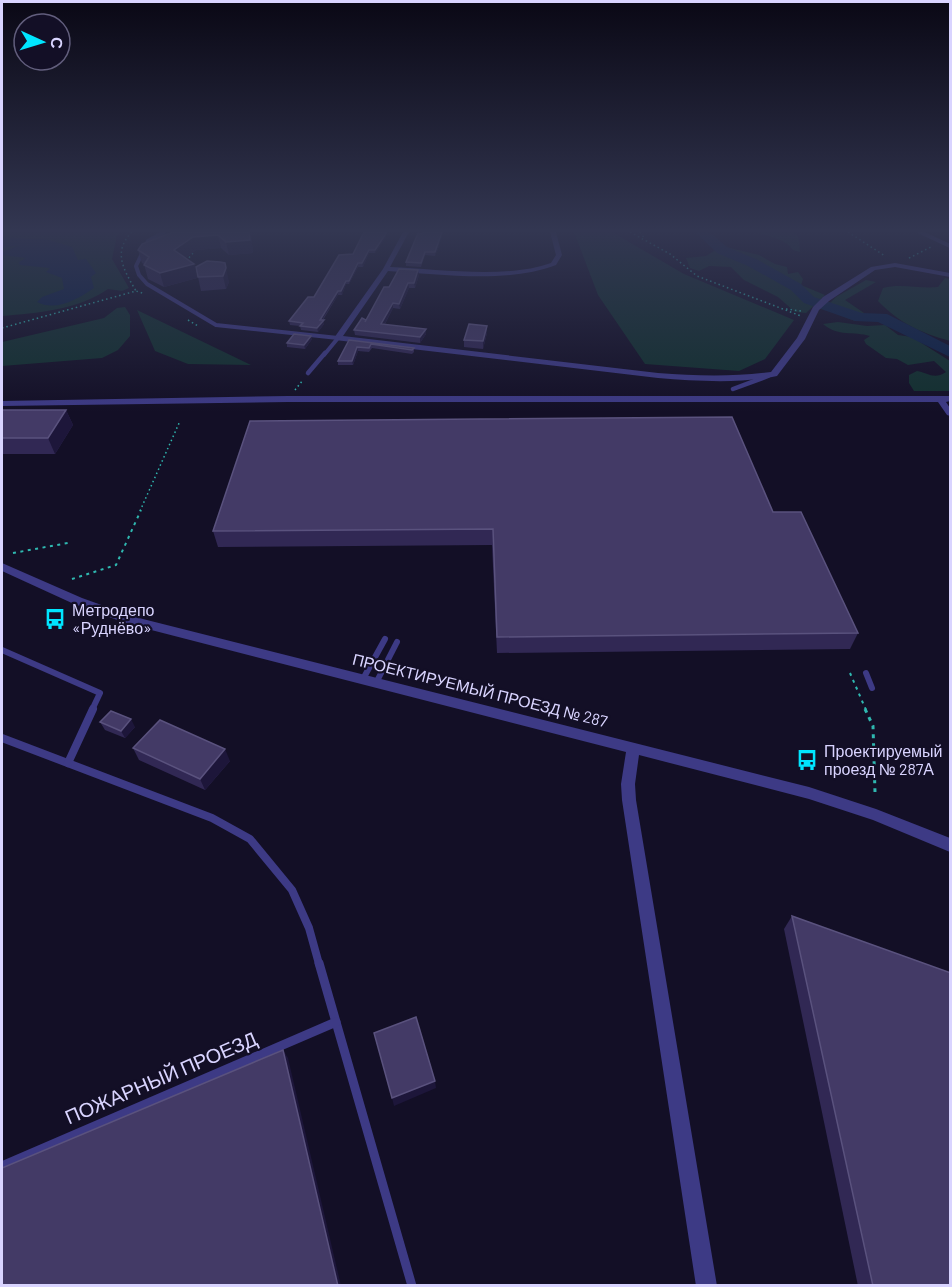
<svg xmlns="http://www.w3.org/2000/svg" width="952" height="1287" font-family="Barlow,sans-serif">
<rect width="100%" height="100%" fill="#130f26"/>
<!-- green -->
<g fill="#12302f">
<path d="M2 232H121L117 235 112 259 129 288 122 291 108 289C78 310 37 313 2 316Z"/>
<path d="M574 232H612L684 274 794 320 765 359 739 371 645 364 598 295Z"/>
<path d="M755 232H793C801 237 799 243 800 252L793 250C786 239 767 236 755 232Z"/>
<path d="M722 246 759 255 775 264 787 267 788 274 798 272 803 279 801 285 825 295 806 313 795 312 778 297 744 280 731 267 709 266 699 271 690 268 686 258 706 256Z"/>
<path d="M945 278 950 279V341C919 332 901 324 878 301L883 288C901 283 919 289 938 287Z"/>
<path d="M866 280 876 282 845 300 864 313 855 321 824 309 836 297Z"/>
<path d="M125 307 130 315V336L118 350 102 358 2 366V342L104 318 117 308Z"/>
<path d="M137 310 251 365 188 364 155 351Z"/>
<path d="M838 322 867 326 885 325 898 335 912 337 950 361V391H914L909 383V375L917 371C928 373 934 380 946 372L934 361 908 365 897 359 886 358 866 344 864 340 870 336C854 331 838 337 823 324Z"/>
</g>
<!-- water -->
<path fill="#0c2248" d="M2 237 49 240 72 247 78 260 86 259 96 273 91 277 94 288C78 299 56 312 37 302L42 297 64 289 62 278 46 272 50 268 20 265 19 262 26 258 2 255V252L20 245 2 248Z"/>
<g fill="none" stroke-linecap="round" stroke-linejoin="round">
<!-- river -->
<path fill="#0c2248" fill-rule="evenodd" d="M695 232H709L727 247 758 260 801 284 814 297 862 313 887 314 950 346V357L878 322 855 321 804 303 791 290 748 266 717 253Z"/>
<!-- path-far2 -->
<g stroke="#2fb8b0" stroke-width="1.5" stroke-dasharray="1.5 3" stroke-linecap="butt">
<path d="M132 232C112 252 124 270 136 291"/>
<path d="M630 232 670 254 697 276 801 316"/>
<path d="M640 232 645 239"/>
<path d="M848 232 885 256"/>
<path d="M909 258 931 247"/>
<path d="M186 261 194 252"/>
<path d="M786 309 801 311"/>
<path d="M188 320 198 326"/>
<path d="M2 328 136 291 145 294"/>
<path d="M295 390 303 380"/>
<path d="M140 511 180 421"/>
</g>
<!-- path-far1 -->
<g stroke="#2fb8b0" stroke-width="2" stroke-dasharray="3 4.5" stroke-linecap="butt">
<path d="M13 553 68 543"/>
<path d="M72 579 116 565 141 510"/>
<path d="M850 673 866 710"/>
</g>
<!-- path -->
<path stroke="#2fb8b0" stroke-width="3" stroke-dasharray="4 5" stroke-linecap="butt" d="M865 709 873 726 875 792"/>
<!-- service-far4 -->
<g stroke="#3d3a85" stroke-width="4">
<path d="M164 232 148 241 136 266 139 275 147 284 216 325 338 338"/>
<path d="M920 232 950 246"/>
<path d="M324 355 338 338"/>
</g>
<!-- service-far3 -->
<g stroke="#3d3a85" stroke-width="4.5">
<path d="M308 373 325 353"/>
<path d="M733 389 768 376"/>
</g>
<!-- service-far2 -->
<g stroke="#3d3a85" stroke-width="6">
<path d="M2 650 100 693 92 710"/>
<path d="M866 673 872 688"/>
<path d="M363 679 385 639"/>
<path d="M376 683 397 642"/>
</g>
<!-- service-far1 -->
<g stroke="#3d3a85" stroke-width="8">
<path d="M2 738 212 818 250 839 292 890 309 928 319 964"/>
<path d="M68 763 93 709"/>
</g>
<!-- service -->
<g stroke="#3d3a85" stroke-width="9">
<path d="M319 963 412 1286"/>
<path d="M2 1166 336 1022"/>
</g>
<!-- minor -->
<g fill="#3d3a85" fill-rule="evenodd">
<path d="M403 232H409L390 267C438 269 507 279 551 263L556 255 550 232H556L562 255 556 265C507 284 440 274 388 271L343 336 658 373C696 376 733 377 771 372L797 338 813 307 823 297 871 267 895 263 950 273V277L895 267 875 270 829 301 819 310 805 339 777 376C738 384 697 381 658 378L335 340 334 338 383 269Z"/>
<path d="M288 396H950V401L946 402 950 408V416L947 415 938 402H288L2 406V401Z"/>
<path d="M2 563 82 598 135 617 809 787 876 809 950 838V852L873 820 809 799 639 755 635 784 636 800 717 1286H696L622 800 621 784 626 752 128 624 74 604 2 571Z"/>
</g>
</g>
<!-- wall -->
<g fill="#312854">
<path d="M173 232 251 235 253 253 229 255 221 248 196 250 185 258 194 264 197 278 164 287 148 279 144 264 142 263 138 250Z"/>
<path d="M418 233 439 246 435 256 425 255 421 267 406 266V262Z"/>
<path d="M386 237 375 253H369L363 267H358L349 284H346L342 295H338L323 320H324V324L318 332 301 330 300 326 290 325 289 321 314 297 353 254Z"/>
<path d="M220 262 229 282 226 289 201 291 198 277Z"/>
<path d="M419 275 415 288H409L400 309 393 308 385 324 426 334 420 343 355 335 354 330 366 320 389 287Z"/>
<path d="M487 326V333L483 349 464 347V340Z"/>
<path d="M311 336 312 339 305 349 287 347V343Z"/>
<path d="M349 340 414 348V352L412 354 372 348 369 352 358 351 353 365H338V361Z"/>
<path d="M2 410H66L73 425 55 454H2Z"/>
<path d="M773 512 858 633 850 649 497 653 492 545 218 547 213 531Z"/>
<path d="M100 722 135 727 125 738 105 730Z"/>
<path d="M133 748 230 761 205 790 139 760Z"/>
<path d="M792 916 951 1286H858L784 929Z"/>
</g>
<!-- shaded-wall -->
<g fill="#1d163a">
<path d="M249 232H254L251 235 253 253 229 255 226 242Z"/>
<path d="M387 232H388L386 237 375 253V250Z"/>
<path d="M442 232H443L439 246 435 256V252Z"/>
<path d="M218 235 221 248 196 250 177 263 174 250 193 237Z"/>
<path d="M369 250V253L363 267 362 263Z"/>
<path d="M225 263 229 282 226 289 223 276Z"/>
<path d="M358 263V267L349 284V281Z"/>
<path d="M194 264 197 278 164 287 160 273Z"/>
<path d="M418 270 419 275 415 288 414 283Z"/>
<path d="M346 281V284L342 295 341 291Z"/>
<path d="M408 283 409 288 400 309 399 304Z"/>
<path d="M338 291V295L320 323V320Z"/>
<path d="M393 303V308L382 329 381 324Z"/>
<path d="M324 320V324L318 332 317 328Z"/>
<path d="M487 326V333L483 349V341Z"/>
<path d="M426 329V334L420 343V337Z"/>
<path d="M311 336 312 339 305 349 304 345Z"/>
<path d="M357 347 358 351 353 365 352 361Z"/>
<path d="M66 410 73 425 55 454 48 438Z"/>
<path d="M131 719 135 727 125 738 121 731Z"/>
<path d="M225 749 230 761 205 790 200 779Z"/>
<path d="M283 1050 288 1058 341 1286H338Z"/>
<path d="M435 1081 436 1088 394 1106 392 1098Z"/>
</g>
<!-- building -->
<g fill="#433a66" stroke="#5a527e" stroke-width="1.5">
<path d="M173 232H249L250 240 226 242 218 235 193 237 174 250 194 264 160 273 144 265 149 257 138 250 142 244Z"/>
<path d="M364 232H387L375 250H369L362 263H358L349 281H346L341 291H338L320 320H324L317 328 300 326 303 323 289 321 308 297H314L339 255 353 254Z"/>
<path d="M423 232H442L435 252H425L421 263 406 262 418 233 423 234Z"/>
<path d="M207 261 220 262 225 263 226 268 223 276 198 277 196 267Z"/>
<path d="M399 269 418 270 414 283H408L399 304 393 303 381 324 426 329 420 337 354 330 362 318 366 320 365 322 384 287H389Z"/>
<path d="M469 324 487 326 483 341 464 340Z"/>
<path d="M294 334 311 336 304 345 287 343Z"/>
<path d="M349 340 414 348 412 350 371 344 369 348 357 347 352 361H338Z"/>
<path d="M2 410H66L48 438H2Z"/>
<path d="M732 417 773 512H801L858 633 497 637 493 529 213 531 250 421Z"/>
<path d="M111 711 131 719 121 731 100 722Z"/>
<path d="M160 720 225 749 200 779 133 748Z"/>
<path d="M792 916 951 973V1286H873Z"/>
<path d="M416 1017 435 1081 392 1098 374 1033Z"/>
<path d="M283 1050 338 1286H2V1168Z"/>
</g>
<!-- sky -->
<linearGradient id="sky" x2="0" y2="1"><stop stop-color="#0a0815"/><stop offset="0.56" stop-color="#333752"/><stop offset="1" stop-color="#333752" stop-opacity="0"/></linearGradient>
<rect width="952" height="412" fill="url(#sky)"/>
<!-- icons -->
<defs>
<symbol id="bus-bare" viewBox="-9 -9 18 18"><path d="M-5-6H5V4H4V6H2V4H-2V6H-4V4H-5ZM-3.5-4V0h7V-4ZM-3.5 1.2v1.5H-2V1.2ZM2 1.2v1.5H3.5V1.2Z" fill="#00e5ff" stroke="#130f26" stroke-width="2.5" paint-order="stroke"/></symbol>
</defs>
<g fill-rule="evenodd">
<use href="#bus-bare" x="40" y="604" width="30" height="30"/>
<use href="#bus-bare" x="792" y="745" width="30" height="30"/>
</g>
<g text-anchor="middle" stroke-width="4.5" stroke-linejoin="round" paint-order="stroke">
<!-- poi labels -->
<g font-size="16" fill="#d9d4ff" stroke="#130f26" text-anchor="start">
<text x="72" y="616">Метродепо<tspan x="72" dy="18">«Руднёво»</tspan></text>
<text x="824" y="757">Проектируемый<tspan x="824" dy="18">проезд № 287А</tspan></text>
</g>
<!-- street labels -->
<g font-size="16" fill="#d9d4ff" stroke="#130f26">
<text transform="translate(480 690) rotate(14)" y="6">ПРОЕКТИРУЕМЫЙ ПРОЕЗД № 287</text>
</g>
<!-- near-street labels -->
<g font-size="20" fill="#d9d4ff" stroke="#130f26">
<text transform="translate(161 1078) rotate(-23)" y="7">ПОЖАРНЫЙ ПРОЕЗД</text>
</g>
</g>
<!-- border -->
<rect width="952" height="1287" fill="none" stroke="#d9d4ff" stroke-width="6"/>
<!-- north arrow -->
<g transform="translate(42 42) rotate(94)"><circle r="28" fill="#130f26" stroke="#625e7d" stroke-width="1.5"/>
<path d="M0-4.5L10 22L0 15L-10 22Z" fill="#00e5ff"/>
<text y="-9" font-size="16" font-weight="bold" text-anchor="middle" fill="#d9d4ff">С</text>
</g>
</svg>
